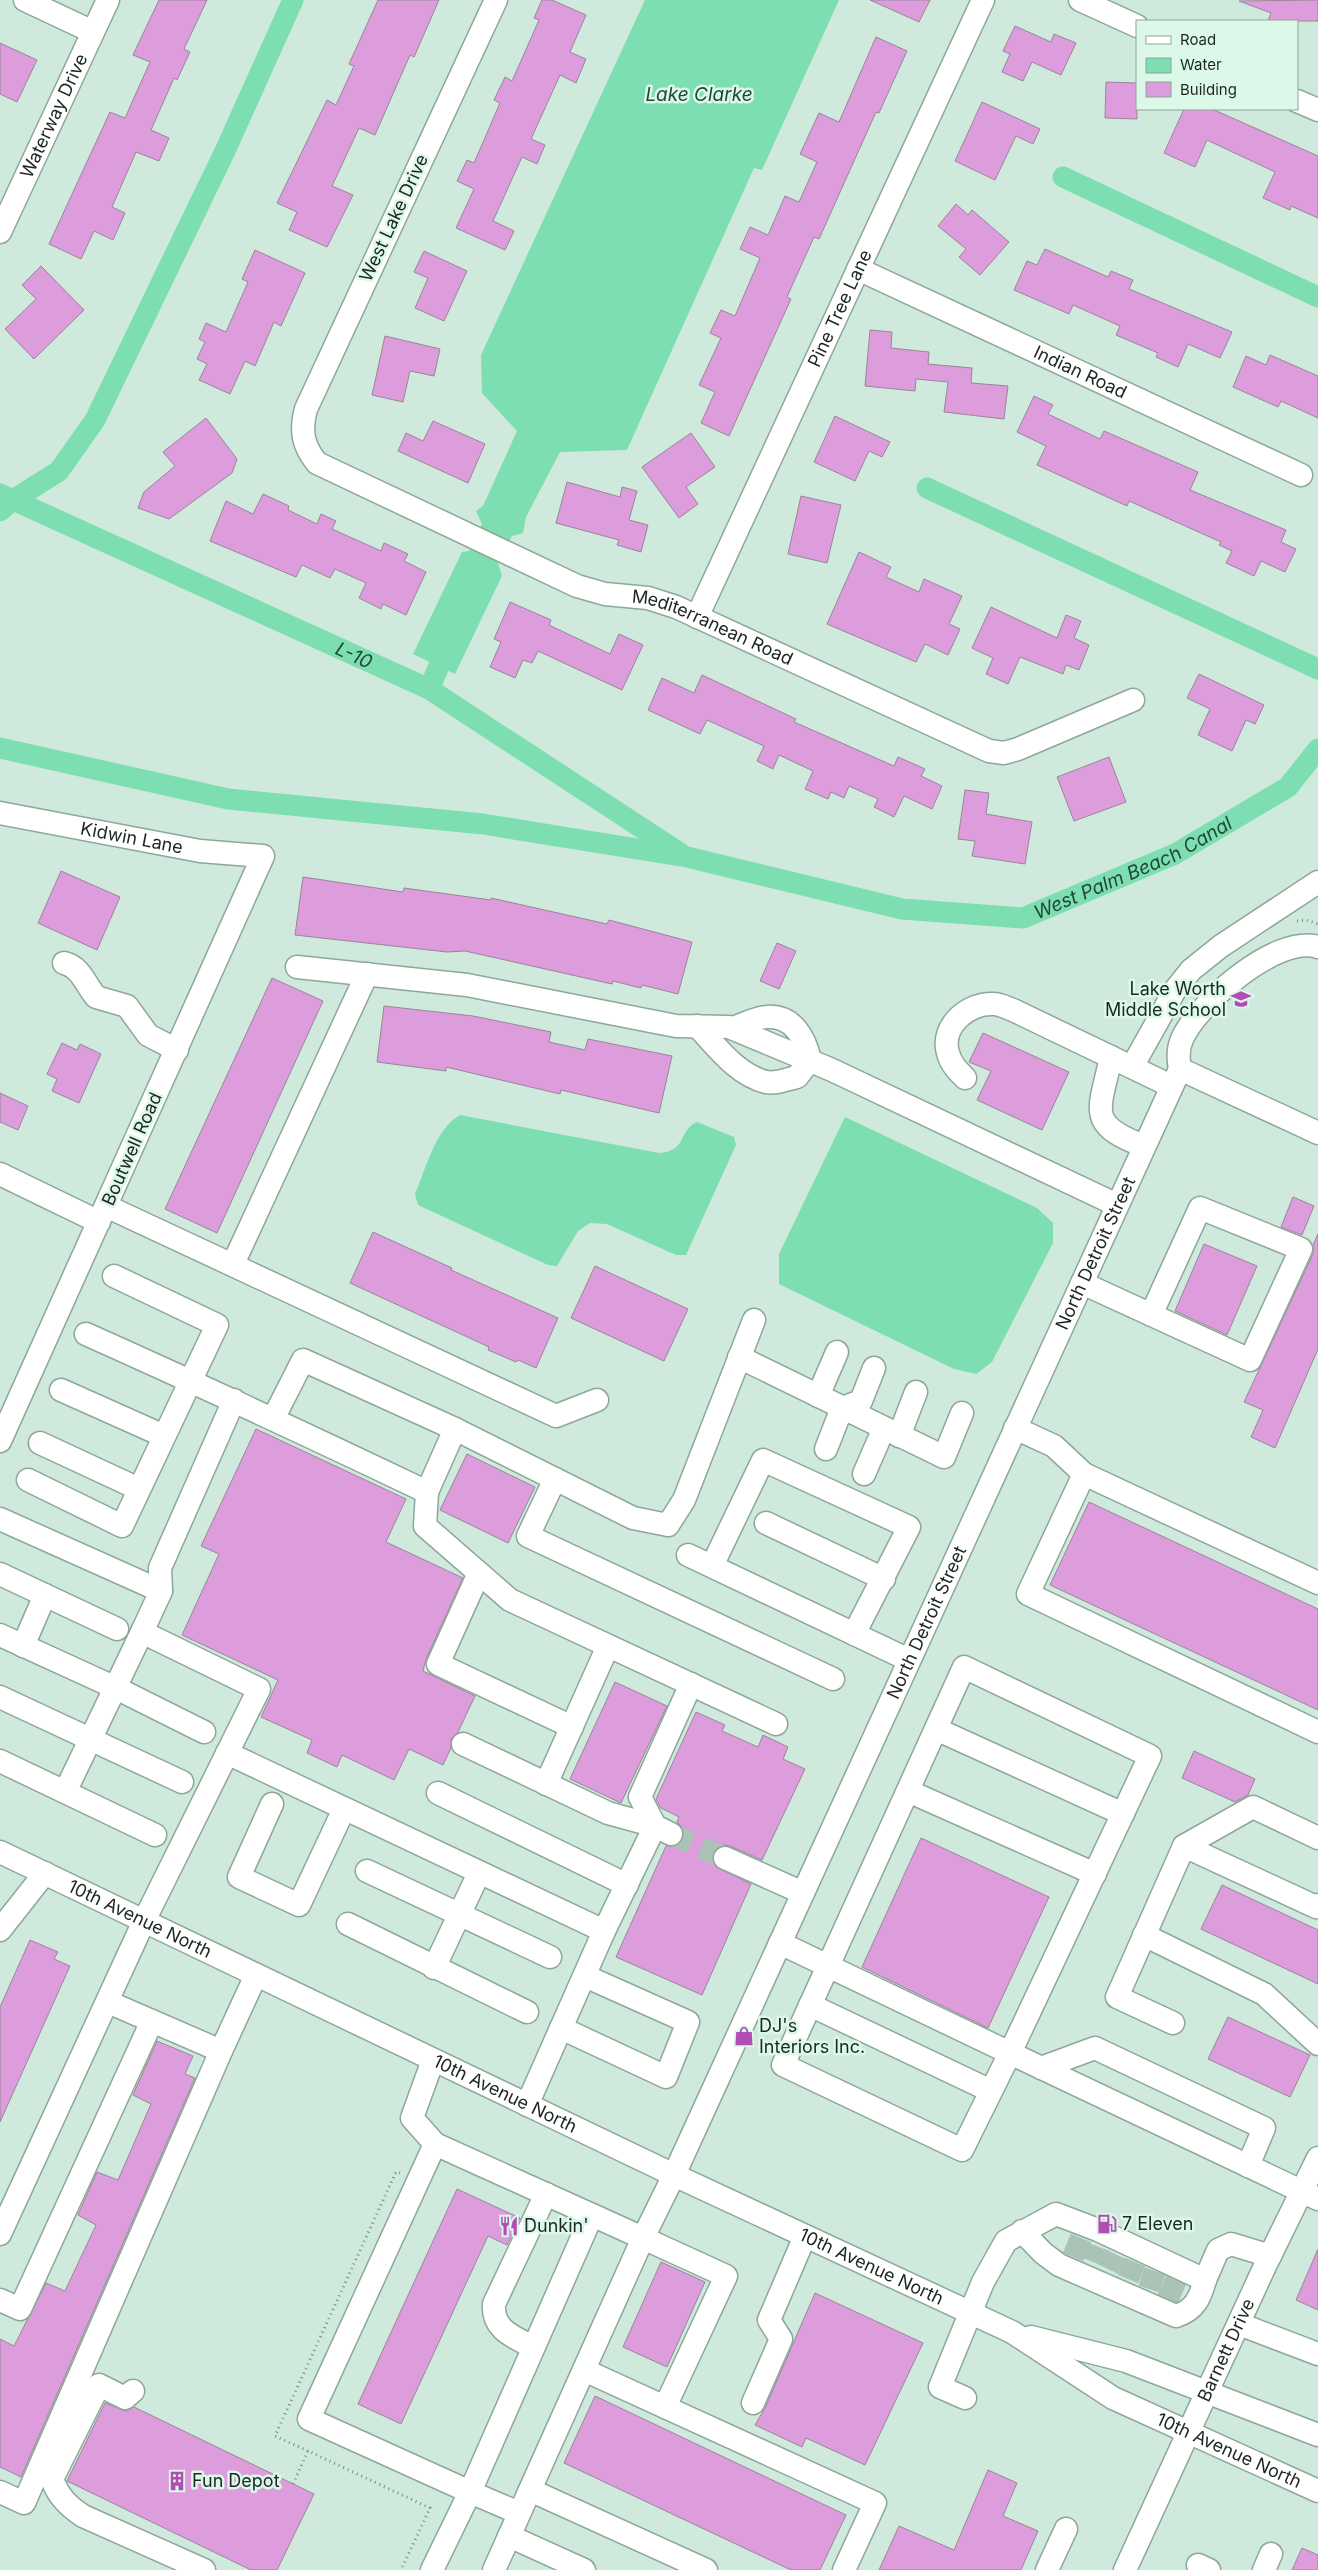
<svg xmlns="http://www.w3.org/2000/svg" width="1318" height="2570" font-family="Inter,sans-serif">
<rect width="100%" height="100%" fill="#cfeadc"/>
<!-- water -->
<g fill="#7cdeb1">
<path d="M645 0H839L762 170 754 168 627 450 560 452 526 517 523 533 512 536 498 563 502 576 455 674 413 654 462 552 469 551 482 524 476 511 483 506 517 431 482 393 481 355Z"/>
<path d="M460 1115 659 1153C688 1151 678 1130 697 1122L734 1137 736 1145 686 1255H676L607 1224 590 1223 578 1231 557 1266 548 1265 418 1205 415 1194C426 1169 435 1129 460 1115Z"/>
<path d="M845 1117 1037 1208 1053 1223V1243L992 1362 976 1374 954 1369 779 1284V1254Z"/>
</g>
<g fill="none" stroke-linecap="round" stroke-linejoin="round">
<!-- canal -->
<g stroke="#7cdeb1" stroke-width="21">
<path d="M1063 177 1318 297"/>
<path d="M927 488 1318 669"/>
<path id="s1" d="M0 494 429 689 680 853"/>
<path d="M0 511 13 500 59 471 95 420 225 151 293 0"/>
<path d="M429 689 450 641"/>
<path id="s2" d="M0 748 228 799 483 824 687 857 902 909 1023 918 1175 854 1288 787 1318 749"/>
</g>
</g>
<!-- building -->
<g fill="#dd9cdc" stroke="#988698">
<path d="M159 0H207L184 49 190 52 177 80 174 78 151 130 169 138 159 161 136 152 112 207 125 213 113 240 94 231 81 259 49 244 110 112 125 118 150 62 133 55Z"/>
<path d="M378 0H439L414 57 410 55 375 135 359 128 332 186 353 195 327 247 289 230 297 212 277 203 327 100 336 105 354 66 349 64Z"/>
<path d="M542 0H552L586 15 570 52 586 59 576 83 560 75 531 139 545 145 537 164 522 157 493 221 514 231 505 250 456 228 474 189 457 181 467 160 474 163 500 103 494 100 505 77 512 81 539 20 534 18Z"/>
<path d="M870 0H930L919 22Z"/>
<path d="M1318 0V21H1268L1271 13 1239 1Z"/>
<path d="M1015 26 1051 42 1054 34 1076 43 1061 75 1032 62 1023 81 1002 72 1010 54 1003 51Z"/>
<path d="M876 37 907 51 879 113 876 112 819 239 814 237 787 297 791 299 729 436 701 423 715 392 699 385 721 338 710 333 721 310 735 316 760 258 740 249 750 227 768 235 785 196 799 202 817 162 800 154 819 113 839 122Z"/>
<path d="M0 43 37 60 17 102 0 94Z"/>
<path d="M1106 82 1137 83V119L1105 118Z"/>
<path d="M982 102 1040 129 1033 144 1016 136 995 180 955 161Z"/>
<path d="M1184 109H1212L1318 156V218L1291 206 1290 210 1263 198 1275 172 1207 140 1195 167 1164 153Z"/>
<path d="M956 204 968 215 972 210 1009 242 980 275 959 257 966 249 938 226Z"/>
<path d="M1045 249 1108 277 1111 271 1133 280 1129 289 1232 332 1220 358 1188 344 1178 367 1156 357 1158 353 1116 335 1120 326 1073 305 1069 314 1014 290 1027 261 1037 265Z"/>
<path d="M255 250 305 273 281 326 274 322 255 366 245 361 230 394 199 380 207 364 197 359 205 342 199 339 206 323 226 332 248 282 242 279Z"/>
<path d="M424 251 467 271 444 321 415 308 428 278 414 272Z"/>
<path d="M41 266 84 310 34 359 5 329 36 299 22 285Z"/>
<path d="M870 330 892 332 891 348 929 352 928 364 972 368 971 383 1008 386 1004 419 944 412 948 382 916 379 915 391 865 386Z"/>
<path d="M385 336 440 349 434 376 410 371 403 402 372 395Z"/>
<path d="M1270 355 1318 376V418L1281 401 1278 407 1233 387 1246 356 1266 365Z"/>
<path d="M1034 396 1053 405 1048 414 1100 439 1104 431 1198 472 1190 490 1286 530 1281 542 1296 549 1285 572 1261 561 1254 576 1226 563 1232 551 1219 545 1221 542 1129 501 1127 506 1037 465 1046 446 1017 432Z"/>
<path d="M835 416 890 442 882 457 869 451 855 481 814 462Z"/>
<path d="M206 418 237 459 232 473 169 519 138 508 144 492 175 466 163 452Z"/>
<path d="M433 421 485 444 468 483 398 451 406 433 423 441Z"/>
<path d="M691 433 715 467 686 487 698 504 679 518 642 467Z"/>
<path d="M567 482 620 497 622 487 637 491 629 520 648 525 641 552 617 545 619 540 556 523Z"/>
<path d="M263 494 289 506 288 510 317 524 321 514 336 521 332 529 381 551 384 543 408 554 404 561 426 572 406 615 383 604 381 609 359 598 366 583 335 569 330 578 302 565 296 577 210 541 226 501 253 514Z"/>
<path d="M801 496 841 505 827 563 788 554Z"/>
<path d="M859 552 891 567 886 577 919 592 924 579 962 596 949 624 960 629 948 655 925 644 916 662 827 624Z"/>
<path d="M510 602 551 620 549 625 610 654 619 634 643 645 622 690 538 651 532 663 523 660 515 678 490 667 501 642 494 639Z"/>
<path d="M991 607 1057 638 1066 615 1081 621 1074 638 1089 645 1079 670 1066 665 1063 674 1020 657 1008 684 986 674 993 658 972 648Z"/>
<path d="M1199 674 1264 705 1255 724 1246 720 1232 751 1198 735 1210 709 1187 698Z"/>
<path d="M702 675 796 719 794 722 894 766 898 757 925 769 921 776 942 786 932 809 904 796 894 817 874 807 878 799 849 786 844 798 831 792 828 799 805 789 813 771 779 755 773 769 757 761 764 746 707 720 700 734 648 710 662 678 694 693Z"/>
<path d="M1109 757 1126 802 1074 821 1057 777Z"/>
<path d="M965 790 989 793 986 814 1032 822 1025 864 972 856 975 841 958 839Z"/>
<path d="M61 871 120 897 97 950 38 923Z"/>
<path d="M303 877 403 892 404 888 491 900V898L607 924 609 920 692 942 678 994 642 985 641 988 613 981 612 984 465 951 447 952 295 935Z"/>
<path d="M777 943 796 951 779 989 760 981Z"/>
<path d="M272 978 323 1001 217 1233 165 1209Z"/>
<path d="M384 1006 473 1016 522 1026 551 1032 549 1042 585 1050 588 1039 672 1056 659 1113 561 1090 560 1094 446 1067V1071L377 1062Z"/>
<path d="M983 1033 1069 1072 1042 1130 977 1100 991 1071 969 1062Z"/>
<path d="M62 1043 77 1050 80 1044 101 1054 79 1103 52 1091 57 1079 47 1074Z"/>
<path d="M0 1093 28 1106 18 1130 0 1122Z"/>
<path d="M1293 1197 1314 1206 1302 1235 1281 1227Z"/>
<path d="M373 1232 452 1268 451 1270 558 1318 536 1368 518 1360 516 1362 488 1350 489 1347 350 1283Z"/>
<path d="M1318 1234V1349L1275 1448 1251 1437 1263 1410 1244 1402 1313 1254V1245Z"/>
<path d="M1204 1244 1257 1266 1227 1335 1175 1311Z"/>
<path d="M595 1266 688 1309 664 1361 571 1318Z"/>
<path d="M256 1429 406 1499 386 1542 463 1578 426 1659 423 1671 475 1696 458 1732 451 1739V1748L443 1765 409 1749 394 1780 342 1755 337 1767 307 1753 312 1740 261 1717 278 1680 182 1635 219 1554 201 1546Z"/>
<path d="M467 1454 535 1487 508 1543 440 1510Z"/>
<path d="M1089 1502 1318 1609V1710L1050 1585Z"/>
<path d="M615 1682 667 1706 621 1803 570 1779Z"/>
<path d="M696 1712 725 1725 722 1731 758 1747 763 1735 788 1747 783 1759 805 1769 762 1860 730 1846 723 1845 713 1852 712 1860 715 1866 751 1884 702 1995 616 1957 666 1846 678 1845 683 1839 682 1827 677 1822 679 1817 661 1808 656 1799Z"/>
<path d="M1194 1751 1255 1779 1248 1795 1235 1802 1182 1778Z"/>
<path d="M921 1838 1049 1897 988 2028 862 1967Z"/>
<path d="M1222 1885 1318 1930V1984L1201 1929Z"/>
<path d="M30 1940 58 1952 54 1959 70 1966 0 2122V2007Z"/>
<path d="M1228 2017 1310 2055 1290 2097 1208 2059Z"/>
<path d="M157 2041 193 2056 185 2074 195 2078 21 2477 0 2467V2339L14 2346 46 2283 65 2291 96 2225 78 2215 97 2172 118 2180 151 2104 133 2095Z"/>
<path d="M457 2189 520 2218 507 2245 488 2236 401 2424 358 2404Z"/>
<path d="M1318 2249V2310L1296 2300Z"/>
<path d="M661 2262 705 2282 667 2367 623 2347Z"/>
<path d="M815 2293 923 2343 865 2465 806 2438 802 2447 755 2425 765 2408Z"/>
<path d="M595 2396 846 2515 820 2570H791L564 2463Z"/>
<path d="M105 2403 126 2411 134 2407 314 2494 277 2570H251L67 2481Z"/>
<path d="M988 2470 1017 2483 1003 2516 1038 2531 1021 2570H879L899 2526 954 2550Z"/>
<path d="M1302 2548 1318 2555V2570H1292Z"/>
</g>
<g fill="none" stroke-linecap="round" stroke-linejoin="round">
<!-- minor-tunnel -->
<g stroke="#abc3b7" stroke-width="22" stroke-dasharray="22 11" stroke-linecap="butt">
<path d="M671 1834 725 1858"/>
<path d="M1073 2257 1081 2238"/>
<path d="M1093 2262 1099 2247"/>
<path d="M1108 2269 1115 2254"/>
<path d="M1128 2279 1135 2262"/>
<path d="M1149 2289 1155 2271"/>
<path d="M1168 2299 1176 2280"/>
</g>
<defs>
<g id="minor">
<path d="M25 0 93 32"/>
<path id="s3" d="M496 0 306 409C300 431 303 446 317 463L577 586 605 594 648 598 676 607 989 751 1004 753 1018 749 1133 700"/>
<path d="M1080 0 1137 26"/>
<path d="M1297 101 1318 110"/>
<path id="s4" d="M0 232 108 0"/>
<path id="s5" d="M858 269 1301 475"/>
<path id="s6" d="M697 617 983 0"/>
<path id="s7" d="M0 813 200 851 263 856 0 1441"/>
<path d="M64 963C81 967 85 984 96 997L127 1006 148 1035 177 1050"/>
<path d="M297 967 467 985 676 1026 729 1027 832 1070 1117 1205"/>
<path d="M697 1026C716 1046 737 1075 766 1082 775 1084 788 1079 797 1077L810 1060C805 1038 793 1015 767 1017 756 1017 743 1025 732 1028"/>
<path d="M1111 1057C1100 1110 1085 1124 1144 1146"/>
<path d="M1132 1067 1175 990 1191 970 1221 946 1318 882"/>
<path d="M1180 1069C1178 1059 1178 1048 1182 1039 1198 1003 1277 934 1318 947"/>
<path d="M1180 1069 1318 1133"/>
<path d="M965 1078C957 1070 951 1064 948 1053 940 1026 969 1002 994 1004 1000 1004 1007 1008 1013 1010L1171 1086"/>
<path d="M0 1174 99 1222"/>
<path d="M106 1206 556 1416 597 1400"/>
<path d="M233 1264 367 974"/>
<path d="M1082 1283 1250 1360 1301 1249 1200 1208 1151 1315"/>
<path d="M86 1334C200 1385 314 1438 427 1492L455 1429 303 1360 273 1419"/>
<path d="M739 1357 944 1457 962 1413"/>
<path d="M61 1390 164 1436"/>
<path d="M818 1396 837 1352"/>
<path d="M1015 1428 1054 1446 1084 1474"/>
<path d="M455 1429 633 1518 668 1525 684 1500 754 1320"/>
<path d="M899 1436 916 1392"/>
<path d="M40 1443 139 1489"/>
<path d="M826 1449 842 1408 861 1401 874 1368"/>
<path d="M864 1474 884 1428"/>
<path d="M555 1479 528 1536 833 1679"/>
<path d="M28 1480 122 1526 217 1325 114 1276"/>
<path d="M427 1492 425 1526 510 1600 776 1724"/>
<path d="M0 1519 161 1591 142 1632 259 1689 144 1921 0 2234"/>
<path d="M766 1523 884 1579"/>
<path d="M688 1555 909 1660"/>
<path d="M712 1566 763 1460 909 1527 854 1634"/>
<path d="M479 1573 438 1664 572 1727"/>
<path d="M0 1574 117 1629"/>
<path d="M1318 1583 1084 1474 1028 1594 1318 1732"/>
<path d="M161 1591 160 1568 234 1400"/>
<path d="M142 1632 65 1792 155 1835"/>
<path d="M0 1635 116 1688 204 1732"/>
<path d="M23 1646 45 1595"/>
<path d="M0 1697 182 1782"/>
<path d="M936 1729 1123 1814"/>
<path d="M463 1744 608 1813 655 1826 671 1834"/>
<path d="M227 1753 604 1931 527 2105"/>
<path d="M0 1761 65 1792"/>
<path d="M546 1784 608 1646"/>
<path d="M908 1791 1095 1874"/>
<path d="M438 1793 627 1885"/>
<path d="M272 1804 239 1877 299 1905 344 1809"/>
<path d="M1318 1838 1253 1807 1184 1846 1316 1907 1318 1905"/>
<path id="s8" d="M0 1852 674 2175 1012 2332 1113 2398 1318 2491"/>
<path d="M725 1858 803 1893"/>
<path d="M367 1871 550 1957"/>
<path d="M348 1924 527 2012"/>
<path d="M0 1930 45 1873"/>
<path d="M604 1931 655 1826 640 1797 691 1684"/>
<path d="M1144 1935 1264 1994 1318 2044"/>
<path d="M780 1943 1010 2053 1150 1756 964 1667 783 2065 962 2150 1010 2053 1318 2199"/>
<path d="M434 1968 479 1873"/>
<path d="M108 2002 221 2051"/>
<path d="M810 2005 991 2091"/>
<path d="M1173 2023 1117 1997 1184 1846"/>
<path d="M561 2028 666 2077 688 2022 585 1976"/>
<path id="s9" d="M433 2060 412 2118 435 2144 309 2419 470 2492 592 2215 643 2238 674 2175 1180 1069"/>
<path d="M1041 2068 1095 2048 1264 2128 1248 2166"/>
<path d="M435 2144 592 2215"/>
<path d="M1205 2280 1218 2250 1231 2244 1270 2256"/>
<path d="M0 2300 20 2309 152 2021"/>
<path d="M1239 2324 1318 2354"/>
<path d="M1031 2337 1126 2361 1318 2435"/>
<path d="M533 2347C514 2337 492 2330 494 2304L546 2194"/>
<path d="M584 2370 875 2503 844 2570"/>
<path d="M133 2391 125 2398 99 2385 52 2479C58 2496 68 2506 83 2516L204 2570"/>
<path d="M965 2398 940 2387 983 2282 1006 2241 1056 2214 1098 2230 1205 2280C1200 2298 1195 2310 1176 2316L1059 2265 1043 2253 1022 2231"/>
<path d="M753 2403 781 2339 769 2320 805 2236"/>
<path d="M530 2490 706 2570"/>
<path d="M0 2492 24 2503 221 2051 256 1975"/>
<path d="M509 2536 584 2570"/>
<path d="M1198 2565 1209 2570"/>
<path d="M432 2570 470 2492 519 2513"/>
<path d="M494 2570 643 2238 726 2276 665 2407"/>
<path d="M1047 2570 1066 2529"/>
<path id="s10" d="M1125 2570 1265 2266 1318 2158"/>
<path d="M1264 2570 1271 2554"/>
</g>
</defs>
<!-- minor casing -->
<use href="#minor" stroke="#8da799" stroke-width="25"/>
<!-- path -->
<g stroke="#798c82" stroke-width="3" stroke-dasharray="1 4" stroke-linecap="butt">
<path d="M1297 921 1306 920 1318 924"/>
<path d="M308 2451 275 2436 396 2172 400 2173"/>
<path d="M293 2484 308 2451 430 2508 401 2570"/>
</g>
<!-- minor -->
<use href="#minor" stroke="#fff" stroke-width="22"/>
</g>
<!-- icons -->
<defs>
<symbol id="school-bare" viewBox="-9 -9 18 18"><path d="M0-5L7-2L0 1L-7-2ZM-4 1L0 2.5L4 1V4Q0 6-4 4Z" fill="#b14db3" stroke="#dcf8e9" stroke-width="2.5" paint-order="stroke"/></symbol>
<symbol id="shop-bare" viewBox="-9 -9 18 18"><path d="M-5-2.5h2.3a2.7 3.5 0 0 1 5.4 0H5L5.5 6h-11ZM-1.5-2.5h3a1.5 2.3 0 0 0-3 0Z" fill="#b14db3" stroke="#dcf8e9" stroke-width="2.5" paint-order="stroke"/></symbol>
<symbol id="fuel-bare" viewBox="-9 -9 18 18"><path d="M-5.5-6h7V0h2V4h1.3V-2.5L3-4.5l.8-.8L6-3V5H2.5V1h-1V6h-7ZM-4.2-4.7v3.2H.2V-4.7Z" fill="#b14db3" stroke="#dcf8e9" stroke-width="2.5" paint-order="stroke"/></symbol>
<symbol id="restaurant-bare" viewBox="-9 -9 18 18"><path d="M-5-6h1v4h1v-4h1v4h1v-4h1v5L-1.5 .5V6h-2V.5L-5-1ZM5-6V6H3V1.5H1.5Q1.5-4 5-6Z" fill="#b14db3" stroke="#dcf8e9" stroke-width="2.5" paint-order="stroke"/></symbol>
<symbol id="building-bare" viewBox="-9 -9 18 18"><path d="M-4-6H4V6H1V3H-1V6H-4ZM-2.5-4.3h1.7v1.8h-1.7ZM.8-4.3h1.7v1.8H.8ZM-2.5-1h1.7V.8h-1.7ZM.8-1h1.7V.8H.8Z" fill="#b14db3" stroke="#dcf8e9" stroke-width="2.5" paint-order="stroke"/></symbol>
</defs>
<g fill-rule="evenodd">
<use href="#school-bare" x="1227" y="985" width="28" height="28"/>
<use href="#shop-bare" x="730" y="2022" width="28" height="28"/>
<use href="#fuel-bare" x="1093" y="2210" width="28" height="28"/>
<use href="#restaurant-bare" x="495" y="2212" width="28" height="28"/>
<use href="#building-bare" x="163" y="2467" width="28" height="28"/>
</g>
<g text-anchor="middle" stroke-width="5" stroke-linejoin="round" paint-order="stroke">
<!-- street labels -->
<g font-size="18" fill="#1d2722" stroke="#dcf8e9">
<text dy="6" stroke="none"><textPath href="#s4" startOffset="128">Waterway Drive</textPath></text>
<text transform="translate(394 218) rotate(-65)" y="6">West Lake Drive</text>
<text dy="6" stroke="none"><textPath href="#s6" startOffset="340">Pine Tree Lane</textPath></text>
<text dy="6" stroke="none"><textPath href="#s5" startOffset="245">Indian Road</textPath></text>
<text dy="6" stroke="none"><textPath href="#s3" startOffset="939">Mediterranean Road</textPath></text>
<text dy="6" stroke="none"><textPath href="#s7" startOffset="134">Kidwin Lane</textPath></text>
<text transform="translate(132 1149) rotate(-66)" y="6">Boutwell Road</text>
<text dy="6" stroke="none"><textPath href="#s9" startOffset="2018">North Detroit Street</textPath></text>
<text dy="6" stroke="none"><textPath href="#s9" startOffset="1612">North Detroit Street</textPath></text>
<text dy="6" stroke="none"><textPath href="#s8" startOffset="155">10th Avenue North</textPath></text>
<text dy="6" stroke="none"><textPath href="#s8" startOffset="560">10th Avenue North</textPath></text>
<text dy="6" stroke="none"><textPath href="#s8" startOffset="965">10th Avenue North</textPath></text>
<text dy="6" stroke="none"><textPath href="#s10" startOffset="242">Barnett Drive</textPath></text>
<text dy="6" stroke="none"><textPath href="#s8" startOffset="1368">10th Avenue North</textPath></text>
</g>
<!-- poi labels -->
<g font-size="18" fill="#1d2722" stroke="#dcf8e9" text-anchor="start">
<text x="1226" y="995" text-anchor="end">Lake Worth<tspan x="1226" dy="21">Middle School</tspan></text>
<text x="759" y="2032">DJ's<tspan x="759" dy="21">Interiors Inc.</tspan></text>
<text x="1122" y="2230">7 Eleven</text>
<text x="524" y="2232">Dunkin'</text>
<text x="192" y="2487">Fun Depot</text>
</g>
<!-- water labels -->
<g font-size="19" font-style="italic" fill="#1f4936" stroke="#dcf8e9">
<text x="699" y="101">Lake Clarke</text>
<text dy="7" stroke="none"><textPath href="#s1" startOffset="389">L-10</textPath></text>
<text dy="7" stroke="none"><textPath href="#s2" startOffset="1160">West Palm Beach Canal</textPath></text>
</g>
</g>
<!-- legend -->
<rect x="1136" y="20" width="162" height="90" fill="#dcf8e9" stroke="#90a499"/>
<rect x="1146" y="36" width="25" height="8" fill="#ffffff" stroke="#90a499"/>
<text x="1180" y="45" font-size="15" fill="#1d2722">Road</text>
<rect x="1146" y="58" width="25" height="15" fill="#7cdeb1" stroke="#90a499"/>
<text x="1180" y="70" font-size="15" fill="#1d2722">Water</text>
<rect x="1146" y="82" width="25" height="15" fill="#dd9cdc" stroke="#90a499"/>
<text x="1180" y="95" font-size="15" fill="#1d2722">Building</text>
</svg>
